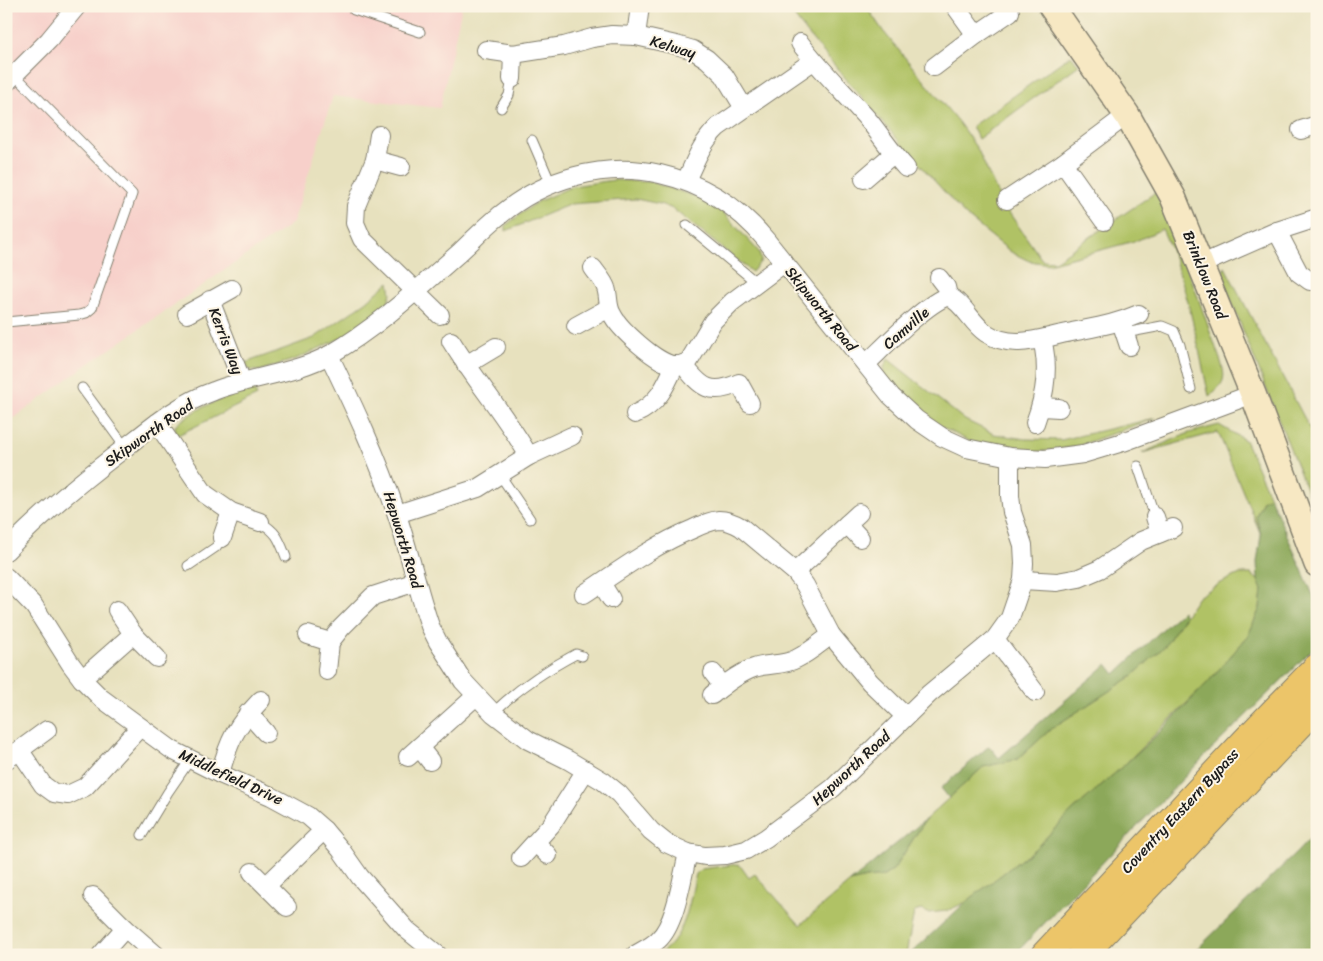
<svg xmlns="http://www.w3.org/2000/svg" width="1323" height="961" font-family="Sriracha,sans-serif">
<rect width="100%" height="100%" fill="#fcf5e5"/>
<filter id="ink" filterUnits="userSpaceOnUse"><feTurbulence type="fractalNoise" baseFrequency=".02" numOctaves="2"/><feDisplacementMap in="SourceGraphic" scale="10" xChannelSelector="R" yChannelSelector="G"/><feConvolveMatrix kernelMatrix="1 2 1 2 8 2 1 2 1" color-interpolation-filters="sRGB"/></filter>
<filter id="wash" filterUnits="userSpaceOnUse"><feTurbulence type="fractalNoise" baseFrequency=".0096" numOctaves="4" result="noise"/><feDisplacementMap in="SourceGraphic" scale="20" xChannelSelector="R" yChannelSelector="G"/><feGaussianBlur stdDeviation="1.12" result="paint"/><feColorMatrix in="noise" values="0 0 0 0 0 0 0 0 0 0 0 0 0 0 0 0 0 1.4 0 .05"/><feComposite in="paint" operator="in"/></filter>
<g filter="url(#wash)">
<rect width="100%" height="100%" fill="#e7e1be"/>
<!-- built -->
<path fill="#f7d0ca" d="M6 6H462L440 108 333 96 293 223 84 367 6 424Z"/>
<!-- green -->
<g fill="#b0c265" stroke="#666f40">
<path d="M786 6H866L883 31 959 123 978 150 1001 201 1042 260 1055 261 1156 192 1171 222 1221 362C1227 380 1223 385 1209 396 1196 339 1187 281 1162 229L1138 240 1049 264 1029 261 1011 252 965 215 897 139 807 33Z"/>
<path d="M1071 55 1079 65 978 139 972 126Z"/>
<path d="M614 180 651 182 694 196 722 211 759 252 761 261 752 272 673 209 660 204 636 199 571 204 506 231V225L537 202 573 186Z"/>
<path d="M1225 267 1317 442V501L1309 496 1223 280V271Z"/>
<path d="M389 282 391 293 387 305 352 333 296 359 259 371 249 370 245 363 314 338 366 302Z"/>
<path d="M888 359 965 420 994 434 1025 439 1061 440 1156 418 1075 447 1037 452 973 443 939 426 904 403 883 377 884 367Z"/>
<path d="M254 390 257 396 176 436 175 426C197 406 226 397 254 390Z"/>
<path d="M1219 425 1245 440 1270 497 1263 500 1256 516 1261 535 1218 432 1142 453 1189 433Z"/>
<path d="M1240 574H1251L1258 580 1262 590 1260 608 1248 636 1209 681 1123 766 1070 813 1036 848 966 902 947 911 928 913 921 910 914 912 906 955H657C686 939 689 903 696 874L701 869 739 864 749 878 755 874 800 925 850 882 866 878 884 876 894 869 926 819 983 767 1018 759 1052 728 1131 677 1164 647 1198 597 1220 583Z"/>
</g>
<!-- forest -->
<g fill="#8ca85a" stroke="#54623b">
<path d="M1270 497 1317 604V645L1202 759 1014 955H909L966 902 1036 848 1070 813 1123 766 1162 730 1209 681 1248 636 1260 608 1262 590 1258 580 1257 562 1261 535 1256 516 1263 500Z"/>
<path d="M1182 611 1185 616 1164 647 1131 677 1052 728 1018 759 983 767 949 798 941 788 989 746 999 758 1107 664 1115 674Z"/>
<path d="M926 819 894 869 884 876 866 878 850 882Z"/>
<path d="M1317 831V955H1191L1297 852Z"/>
</g>
</g>
<g filter="url(#ink)">
<g fill="none" stroke-linecap="round" stroke-linejoin="round">
<defs>
<g id="service">
<path d="M350 6 354 10 420 32"/>
<path d="M501 108 509 95 512 79"/>
<path d="M532 140 551 184"/>
<path d="M687 225 757 283"/>
<path d="M6 322 79 315 86 313 92 308 132 194 15 75"/>
<path d="M1125 333 1162 326 1174 331 1180 345 1191 389"/>
<path d="M82 388 125 447"/>
<path d="M1138 466 1155 517"/>
<path d="M500 475 530 519"/>
<path d="M260 522C277 532 279 539 286 557"/>
<path d="M188 566 216 547 222 538"/>
<path d="M493 713C517 689 546 670 576 654L582 656"/>
<path d="M142 835 168 792 190 760"/>
</g>
<g id="minor">
<path d="M955 6 976 35"/>
<path d="M636 36 640 6"/>
<path d="M800 43C821 71 847 95 870 122 882 137 892 153 906 168"/>
<path d="M486 50 513 54 564 46 592 38 612 35 636 36 676 45 693 50 707 59 724 75 744 108"/>
<path d="M934 67 976 35 1010 12"/>
<path d="M512 79 513 54"/>
<path d="M6 83 49 40 77 6"/>
<path d="M1301 130 1317 125"/>
<path d="M379 135 375 160 356 206 355 223 362 239 440 315"/>
<path d="M375 160 401 167"/>
<path d="M1063 163 1104 221"/>
<path d="M864 179 893 154"/>
<path d="M686 181C695 161 702 142 718 127L813 61"/>
<path d="M1007 200 1063 163 1127 115"/>
<path d="M1277 231 1299 273 1310 281 1317 280"/>
<path d="M1202 264 1277 231 1317 218"/>
<path d="M593 268C597 274 604 281 606 288 609 296 607 306 612 314 619 329 658 364 674 365 680 366 685 364 689 361L713 321 732 302 784 263"/>
<path d="M939 278 946 287 948 296"/>
<path d="M210 300 242 382"/>
<path d="M187 314 232 289"/>
<path d="M1121 322 1129 346"/>
<path d="M576 326 609 308"/>
<path d="M451 341C475 380 506 416 529 456"/>
<path d="M329 355C354 407 378 458 396 512 409 550 417 588 430 626L438 642 463 681 493 713 528 740 568 760 603 781 619 794 651 831 666 843 688 853 705 856 725 855 746 850 766 838 833 788 929 694 995 639 1010 618 1023 580 1024 563 1023 545 1012 512 1010 496V457"/>
<path d="M683 364C701 388 711 396 739 383L750 403"/>
<path d="M866 364C885 346 925 304 948 296 964 303 971 323 986 333 1014 351 1043 337 1072 332 1096 327 1116 324 1139 314"/>
<path d="M466 365 496 347"/>
<path d="M1042 407 1059 408"/>
<path d="M635 414C657 405 666 386 675 365"/>
<path d="M157 423 205 494 231 512 260 522"/>
<path d="M1035 423C1045 396 1050 368 1042 340"/>
<path d="M397 514 478 488 529 456 572 436"/>
<path d="M1155 517 1160 533"/>
<path d="M847 524 860 538"/>
<path d="M222 538 231 512"/>
<path d="M6 551C43 512 84 479 126 447 154 425 180 403 214 391 252 376 295 374 331 354 378 327 418 289 459 253 472 241 485 227 499 216 543 179 604 161 660 174 704 184 738 206 766 240L891 396 917 420 942 437 966 448 1010 457 1045 459 1083 454 1123 442 1253 394"/>
<path d="M795 572 859 513"/>
<path d="M6 577 34 606 70 663 82 679 101 698 172 750 220 774 271 796 308 816 324 830 341 850 360 877 407 930 438 955"/>
<path d="M1023 580 1057 582 1079 578 1100 569 1141 541 1173 528"/>
<path d="M601 583 611 599"/>
<path d="M584 594C620 570 654 545 693 529 701 525 710 521 719 520 727 520 734 523 741 527L795 572 805 585 831 635 870 682 905 716"/>
<path d="M117 610 133 634 157 658"/>
<path d="M308 635 330 642 327 671"/>
<path d="M995 639 1035 692"/>
<path d="M330 642 341 628 373 596 416 582"/>
<path d="M713 673 723 686"/>
<path d="M82 679 133 634"/>
<path d="M712 695C725 684 739 673 754 668 768 663 783 666 796 659 809 653 820 643 831 635"/>
<path d="M248 713 266 733"/>
<path d="M419 747 430 761"/>
<path d="M20 751 43 785 54 793 68 795 85 787 140 727"/>
<path d="M408 757 476 696"/>
<path d="M6 760 47 730"/>
<path d="M220 774C229 740 236 726 261 700"/>
<path d="M536 843 548 855"/>
<path d="M521 858 551 825 586 770"/>
<path d="M252 872 287 907"/>
<path d="M267 885 324 830"/>
<path d="M93 896 125 928 156 955"/>
<path d="M101 955 125 928"/>
<path d="M635 955C643 950 652 946 658 940 676 924 682 877 688 853"/>
</g>
<path id="secondary" d="M1051 6 1127 115 1173 197 1253 394 1317 564"/>
<g id="trunk">
<path d="M1045 955 1246 741 1317 668"/>
<path d="M1082 955 1317 706"/>
</g>
</defs>
<!-- service casing -->
<use href="#service" stroke="#827e6d" stroke-width="11"/>
<!-- minor casing -->
<use href="#minor" stroke="#827e6d" stroke-width="20"/>
<!-- secondary casing -->
<use href="#secondary" stroke="#827e6d" stroke-width="28"/>
<!-- trunk casing -->
<use href="#trunk" stroke="#827e6d" stroke-width="30"/>
<!-- service -->
<use href="#service" stroke="#fff" stroke-width="9"/>
<!-- minor -->
<use href="#minor" stroke="#fff" stroke-width="18"/>
<!-- secondary -->
<use href="#secondary" stroke="#f7e8c3" stroke-width="25"/>
<!-- trunk -->
<use href="#trunk" stroke="#ecc569" stroke-width="28"/>
</g>
</g>
<g text-anchor="middle" stroke-width="4" stroke-linejoin="round" paint-order="stroke">
<!-- street labels -->
<g font-size="15" fill="#1c1c1c" stroke="#fcf5e5">
<text transform="translate(673 47) rotate(17)" y="5">Kelway</text>
<text transform="translate(1205 275) rotate(68)" y="5">Brinklow Road</text>
<text transform="translate(821 309) rotate(51)" y="5">Skipworth Road</text>
<text transform="translate(906 328) rotate(-41)" y="5">Camville</text>
<text transform="translate(226 341) rotate(69)" y="5">Kerris Way</text>
<text transform="translate(149 433) rotate(-35)" y="5">Skipworth Road</text>
<text transform="translate(403 540) rotate(73)" y="5">Hepworth Road</text>
<text transform="translate(851 768) rotate(-43)" y="5">Hepworth Road</text>
<text transform="translate(231 777) rotate(25)" y="5">Middlefield Drive</text>
<text transform="translate(1180 811) rotate(-47)" y="5">Coventry Eastern Bypass</text>
</g>
</g>
<!-- margin -->
<rect width="1323" height="961" fill="none" stroke="#fcf5e5" stroke-width="25"/>
</svg>
